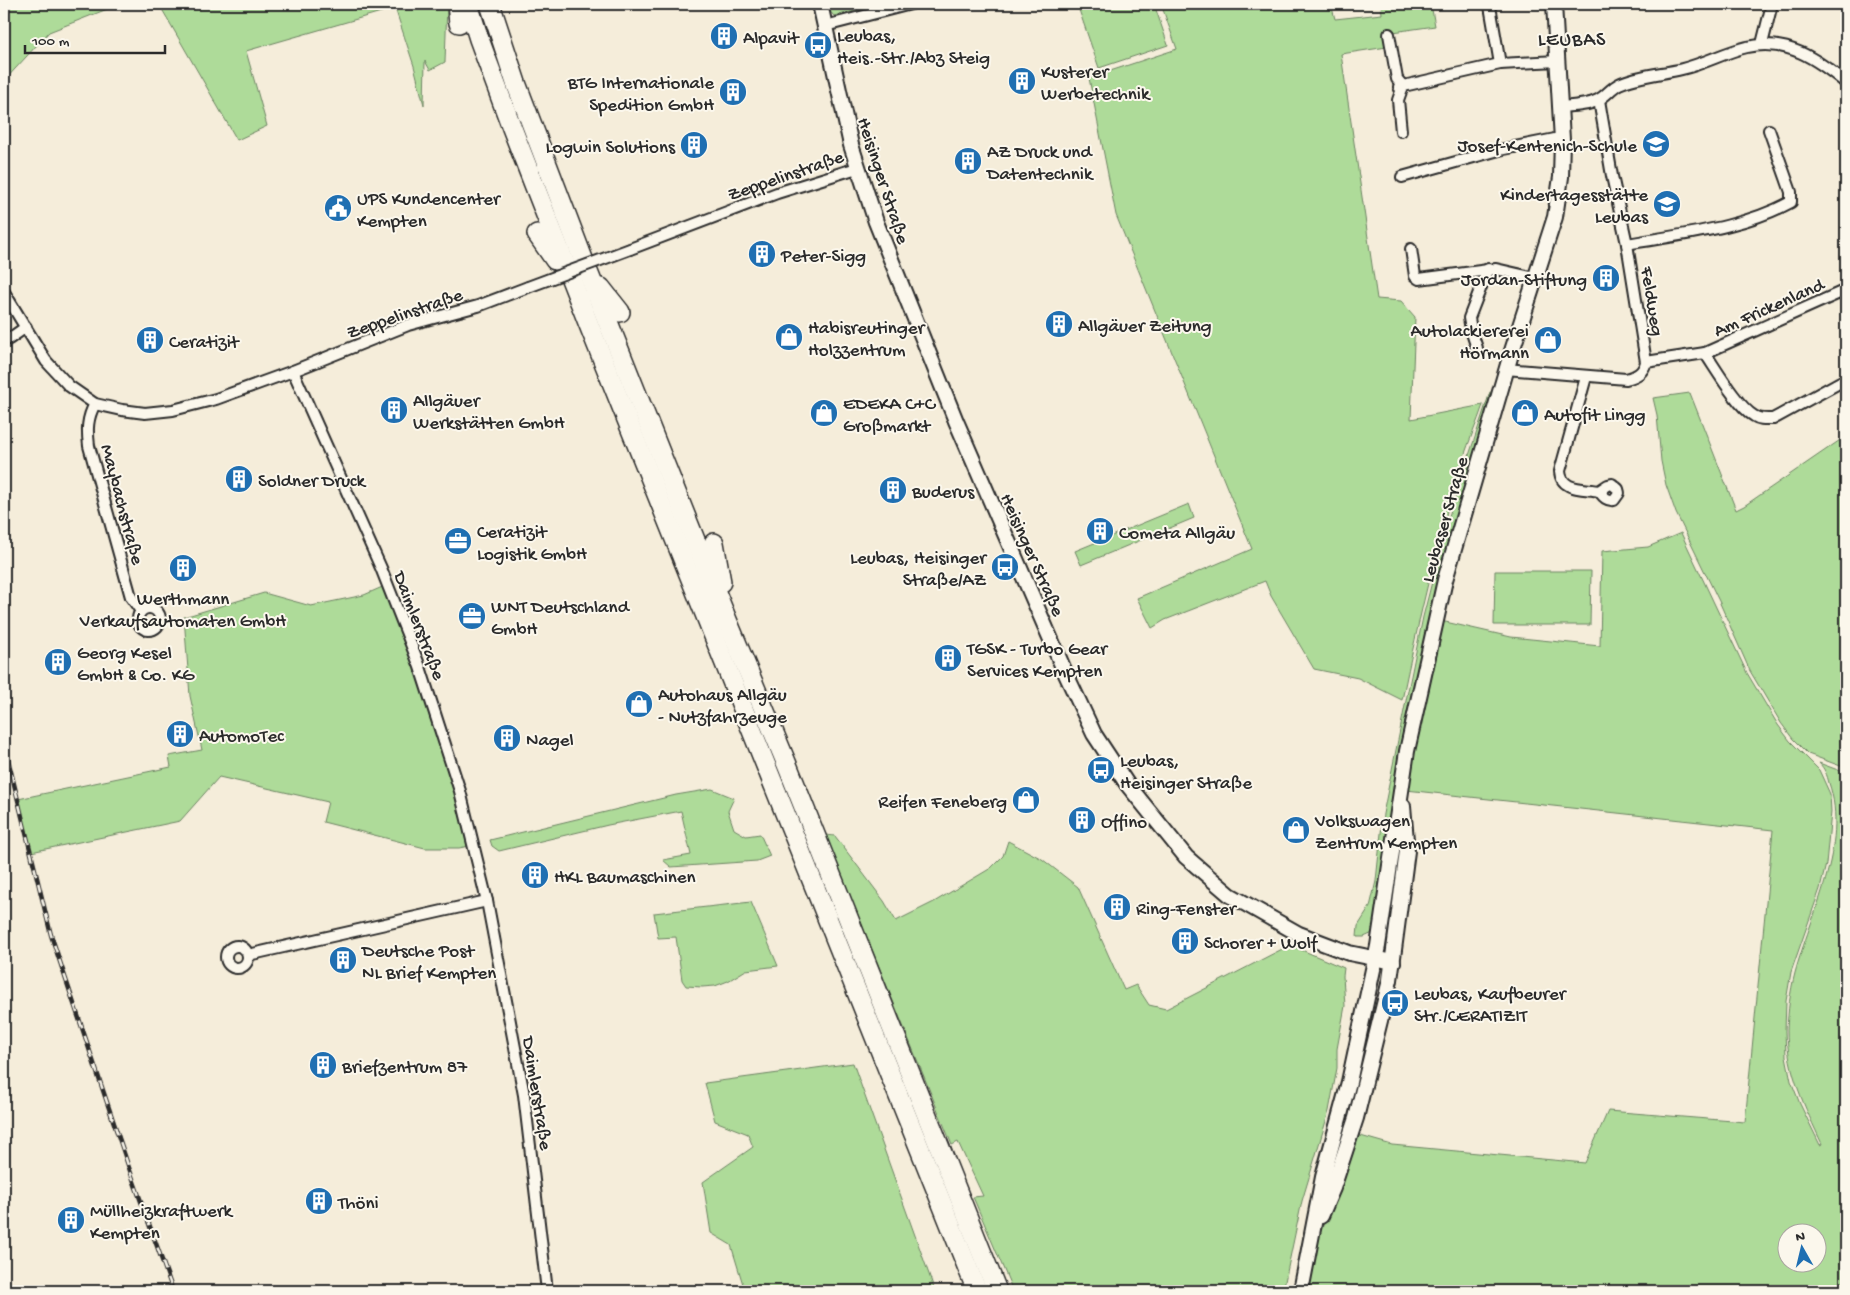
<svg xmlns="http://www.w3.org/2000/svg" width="1850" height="1295" font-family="'Gochi Hand',sans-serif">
<rect width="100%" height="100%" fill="#f5edda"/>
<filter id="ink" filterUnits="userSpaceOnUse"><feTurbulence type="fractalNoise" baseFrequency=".02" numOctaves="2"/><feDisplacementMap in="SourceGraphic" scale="10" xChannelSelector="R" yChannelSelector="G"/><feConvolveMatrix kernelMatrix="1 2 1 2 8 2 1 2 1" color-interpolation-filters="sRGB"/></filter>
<g filter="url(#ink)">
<!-- green -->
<g fill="#aedb99" stroke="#6c8362" fill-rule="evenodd">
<path d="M4 4H120L49 32 4 81Z"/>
<path d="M159 4H447L445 62 430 70 425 61 424 105 414 66 395 8 246 51 267 126 237 140Z"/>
<path d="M826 4H884L834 16 827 8Z"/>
<path d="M1077 4H1154L1168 45 1099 68Z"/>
<path d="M1161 4H1331L1335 19 1382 14 1381 4H1431L1435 26 1386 33 1387 47 1341 54 1377 299 1401 301 1415 317 1411 419 1483 405C1477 423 1469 441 1463 459 1437 538 1419 619 1402 700L1358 678 1314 669 1271 596 1265 581 1165 620 1152 628 1137 598 1252 549 1116 215 1089 78 1177 49Z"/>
<path d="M1490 392 1495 393 1463 494 1375 932 1364 937H1357L1358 926 1370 907 1376 881 1383 814 1423 617 1448 519Z"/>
<path d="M1690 393 1736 510 1744 506 1846 436V768L1808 754 1793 739 1781 723 1750 671 1719 601 1676 513 1666 485 1661 461 1657 415 1653 398Z"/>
<path d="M1189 504 1194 518 1081 565 1075 551Z"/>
<path d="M1681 533 1747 673 1778 725 1790 741 1819 770 1830 794 1831 812 1826 864 1820 889 1791 972 1786 1001 1785 1031 1786 1056 1791 1081 1800 1104 1820 1145 1822 1144C1805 1107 1787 1072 1787 1030 1788 1011 1790 992 1795 973 1810 916 1850 844 1829 783 1827 775 1825 769 1819 763L1846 773V1291H1308L1318 1239 1357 1135 1392 1145 1585 1163 1608 1111 1745 1122 1773 830 1406 790 1413 751 1441 621 1511 637 1600 646 1602 551 1648 547ZM1788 1232H1818V1262H1788Z"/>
<path d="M1495 571H1591L1590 625H1494Z"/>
<path d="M387 585 475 845 459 848H425L323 822 328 802 219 777 180 821 31 852 18 799 171 767 169 756 202 750 190 696 184 617 264 593 311 606 364 595Z"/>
<path d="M712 789 734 798 728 811 734 829 746 836 760 834 770 856 757 861 671 867 663 860 691 855 681 811 608 825 499 851 492 846 490 840 676 795Z"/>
<path d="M825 835 835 836 884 901 896 921 934 902 991 868 1003 856 1008 841 1042 859 1078 887 1124 990 1136 985 1149 1005 1166 1009 1290 945 1344 968 1343 976 1345 1006 1337 1049V1068L1329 1111 1302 1201 1283 1291H1013L973 1197 983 1196 958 1142 952 1145Z"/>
<path d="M751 902 778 966 746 970 728 981 715 986 702 987 686 986 682 980 676 937 658 938 654 913Z"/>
<path d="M853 1063 935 1291H745L731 1245 711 1233 703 1182 753 1147 748 1134 715 1121 705 1083Z"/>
</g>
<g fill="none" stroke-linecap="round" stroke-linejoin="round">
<defs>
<g id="street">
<path d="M1490 6 1500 64"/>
<path d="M825 26 911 4"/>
<path d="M1389 34 1397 79 1403 86 1398 100 1401 131"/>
<path d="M1762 44 1772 4"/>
<path d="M1399 87 1500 64 1558 61"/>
<path d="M1561 107C1573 106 1587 106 1598 100 1606 96 1611 88 1619 84 1638 75 1662 74 1682 69 1704 64 1725 52 1747 47 1787 38 1817 59 1846 83"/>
<path d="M1402 177 1499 150 1555 139 1562 140"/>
<path d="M1627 244C1682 234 1741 229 1791 202V192L1769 130"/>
<path d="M630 249 777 193 857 168"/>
<path d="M1411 249 1415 276 1419 279 1496 269 1535 278"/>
<path d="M4 292 46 361 69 386 95 404 122 410 145 413 173 410 216 399 293 371 408 325 478 306 528 287"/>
<path d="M4 340 9 339 26 327"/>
<path d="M1477 348 1471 330 1469 318 1488 269"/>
<path d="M1705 353C1716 369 1738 407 1754 416 1760 420 1766 419 1773 419L1846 379"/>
<path d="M1646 362 1705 353 1846 290"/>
<path d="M1506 369 1626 379C1637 376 1643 373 1646 362L1627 244 1612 176 1599 100"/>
<path d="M293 371 381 568 420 667 460 791 487 901 524 1095 547 1291"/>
<path d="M1586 377 1560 471C1561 491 1583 488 1599 491L1608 485 1612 484 1618 489 1619 493 1614 500C1606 501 1603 496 1599 491"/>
<path d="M95 404C87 418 87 430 89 446L131 597 141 611"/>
<circle cx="149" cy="619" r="11"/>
<circle cx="237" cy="957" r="11"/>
<path d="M248 955 487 901"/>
</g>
<g id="secondary">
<path d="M820 4 851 145 876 222 956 421 1065 672 1094 734 1127 784 1186 857 1230 895 1299 934 1349 953 1393 962"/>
<path d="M1321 1216 1333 1188 1356 1118 1390 980 1407 851 1403 806"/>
<path d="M1301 1291 1323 1177 1349 1082 1378 946 1407 751 1445 580 1511 354 1555 217 1561 177 1562 140 1554 4"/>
</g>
<g id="highway">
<path d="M457 4 459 23"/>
<path d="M468 4 479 39 512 128 589 325 977 1291"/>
<path d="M490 4 516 83 588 272 727 620 788 767 997 1291"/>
<path d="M537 234 555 260"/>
<path d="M601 288 620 312"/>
<path d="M714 543 721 582"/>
</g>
</defs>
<!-- street casing -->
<use href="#street" stroke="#2b2b2b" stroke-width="14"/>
<!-- secondary casing -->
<use href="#secondary" stroke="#2b2b2b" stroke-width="18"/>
<!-- highway casing -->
<use href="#highway" stroke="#2b2b2b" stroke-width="22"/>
<!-- street -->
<use href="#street" stroke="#fbf7ec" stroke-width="10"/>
<!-- secondary -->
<use href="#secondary" stroke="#fbf7ec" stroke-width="14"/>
<!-- highway -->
<use href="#highway" stroke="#fbf7ec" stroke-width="19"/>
<defs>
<path id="rail" d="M4 743 51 935 128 1165 173 1291"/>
</defs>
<!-- rail casing -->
<use href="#rail" stroke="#2b2b2b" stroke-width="4.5"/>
<!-- rail -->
<use href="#rail" stroke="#fbf7ec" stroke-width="2.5" stroke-dasharray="8" stroke-linecap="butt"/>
<defs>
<path id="street-bridge" d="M528 287 630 249"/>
</defs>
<!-- street-bridge casing -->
<use href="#street-bridge" stroke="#2b2b2b" stroke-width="14" stroke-linecap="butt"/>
<!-- street-bridge -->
<use href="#street-bridge" stroke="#fbf7ec" stroke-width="10"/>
</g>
</g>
<!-- icons -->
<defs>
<symbol id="building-disc" viewBox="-11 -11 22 22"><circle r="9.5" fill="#1f6fb2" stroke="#fbf7ec"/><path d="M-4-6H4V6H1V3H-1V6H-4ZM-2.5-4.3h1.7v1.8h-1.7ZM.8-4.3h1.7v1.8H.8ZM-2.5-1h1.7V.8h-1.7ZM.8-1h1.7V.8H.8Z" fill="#fff"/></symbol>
<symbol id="bus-disc" viewBox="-11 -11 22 22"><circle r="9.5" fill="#1f6fb2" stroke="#fbf7ec"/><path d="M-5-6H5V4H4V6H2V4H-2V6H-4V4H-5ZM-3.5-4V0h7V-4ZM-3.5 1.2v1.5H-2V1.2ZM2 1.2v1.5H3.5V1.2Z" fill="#fff"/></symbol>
<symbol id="school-disc" viewBox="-11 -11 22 22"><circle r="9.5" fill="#1f6fb2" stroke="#fbf7ec"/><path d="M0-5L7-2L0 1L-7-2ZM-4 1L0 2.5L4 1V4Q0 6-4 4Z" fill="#fff"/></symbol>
<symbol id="civic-disc" viewBox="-11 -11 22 22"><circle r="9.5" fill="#1f6fb2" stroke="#fbf7ec"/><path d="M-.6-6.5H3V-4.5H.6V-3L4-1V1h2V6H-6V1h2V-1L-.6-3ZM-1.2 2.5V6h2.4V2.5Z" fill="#fff"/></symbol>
<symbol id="shop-disc" viewBox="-11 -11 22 22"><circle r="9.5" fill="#1f6fb2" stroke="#fbf7ec"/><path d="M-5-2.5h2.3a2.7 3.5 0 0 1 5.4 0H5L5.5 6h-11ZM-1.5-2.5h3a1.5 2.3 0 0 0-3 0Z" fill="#fff"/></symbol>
<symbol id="office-disc" viewBox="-11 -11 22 22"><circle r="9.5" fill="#1f6fb2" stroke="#fbf7ec"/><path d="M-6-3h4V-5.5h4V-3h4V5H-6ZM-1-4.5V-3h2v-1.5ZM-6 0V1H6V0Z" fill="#fff"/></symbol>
</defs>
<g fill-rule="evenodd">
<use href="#building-disc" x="708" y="20" width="32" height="32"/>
<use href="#bus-disc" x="802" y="29" width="32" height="32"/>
<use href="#building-disc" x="1006" y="65" width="32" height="32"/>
<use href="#building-disc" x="717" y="76" width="32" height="32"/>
<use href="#school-disc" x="1640" y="128" width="32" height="32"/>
<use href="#building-disc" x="678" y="129" width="32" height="32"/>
<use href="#building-disc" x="952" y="145" width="32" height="32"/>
<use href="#school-disc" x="1651" y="188" width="32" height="32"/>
<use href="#civic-disc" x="322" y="192" width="32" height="32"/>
<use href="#building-disc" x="746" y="238" width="32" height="32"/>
<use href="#building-disc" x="1590" y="262" width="32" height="32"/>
<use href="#building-disc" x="1043" y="308" width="32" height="32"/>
<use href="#shop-disc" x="773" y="321" width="32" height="32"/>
<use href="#building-disc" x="134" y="324" width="32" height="32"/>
<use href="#shop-disc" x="1532" y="324" width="32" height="32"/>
<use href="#building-disc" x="378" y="394" width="32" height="32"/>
<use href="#shop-disc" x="808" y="397" width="32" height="32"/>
<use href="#shop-disc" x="1509" y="397" width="32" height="32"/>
<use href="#building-disc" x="223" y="463" width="32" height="32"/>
<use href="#building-disc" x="877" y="474" width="32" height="32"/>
<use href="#building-disc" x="1084" y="515" width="32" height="32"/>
<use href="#office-disc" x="442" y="525" width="32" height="32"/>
<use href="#bus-disc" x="989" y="551" width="32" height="32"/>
<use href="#building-disc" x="167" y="552" width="32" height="32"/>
<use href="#office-disc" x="456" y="600" width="32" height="32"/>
<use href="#building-disc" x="932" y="642" width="32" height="32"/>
<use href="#building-disc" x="42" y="646" width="32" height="32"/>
<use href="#shop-disc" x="623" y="688" width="32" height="32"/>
<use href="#building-disc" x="164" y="718" width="32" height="32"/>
<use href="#building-disc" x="491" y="722" width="32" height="32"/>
<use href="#bus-disc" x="1085" y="754" width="32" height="32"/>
<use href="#shop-disc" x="1010" y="784" width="32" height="32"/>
<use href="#building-disc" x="1066" y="804" width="32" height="32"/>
<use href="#shop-disc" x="1280" y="814" width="32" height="32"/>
<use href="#building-disc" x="519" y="859" width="32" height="32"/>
<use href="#building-disc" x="1101" y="891" width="32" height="32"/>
<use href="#building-disc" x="1169" y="925" width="32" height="32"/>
<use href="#building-disc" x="327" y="944" width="32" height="32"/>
<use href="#bus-disc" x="1379" y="987" width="32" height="32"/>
<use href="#building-disc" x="307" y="1049" width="32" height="32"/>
<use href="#building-disc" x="303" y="1185" width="32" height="32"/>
<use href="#building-disc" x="55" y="1204" width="32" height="32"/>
</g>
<g text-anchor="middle" stroke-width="4" stroke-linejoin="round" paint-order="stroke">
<!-- poi labels -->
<g font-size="19" fill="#2b2b2b" stroke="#fbf7ec" text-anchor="start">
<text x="837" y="41">Leubas,<tspan x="837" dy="22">Heis.-Str./Abz Steig</tspan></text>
<text x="743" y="43">Alpavit</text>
<text x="1041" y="77">Kusterer<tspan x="1041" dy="22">Werbetechnik</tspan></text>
<text x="714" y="88" text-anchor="end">BTG Internationale<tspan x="714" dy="22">Spedition GmbH</tspan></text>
<text x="1637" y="151" text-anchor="end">Josef-Kentenich-Schule</text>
<text x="675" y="152" text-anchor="end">Logwin Solutions</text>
<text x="987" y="157">AZ Druck und<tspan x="987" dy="22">Datentechnik</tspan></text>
<text x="1648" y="200" text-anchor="end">Kindertagesstätte<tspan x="1648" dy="22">Leubas</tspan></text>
<text x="357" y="204">UPS Kundencenter<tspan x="357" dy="22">Kempten</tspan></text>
<text x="781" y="261">Peter-Sigg</text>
<text x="1587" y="285" text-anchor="end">Jordan-Stiftung</text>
<text x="1078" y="331">Allgäuer Zeitung</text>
<text x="808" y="333">Habisreutinger<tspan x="808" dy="22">Holzzentrum</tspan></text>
<text x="1529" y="336" text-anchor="end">Autolackiererei<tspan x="1529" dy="22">Hörmann</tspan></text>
<text x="169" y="347">Ceratizit</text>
<text x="413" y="406">Allgäuer<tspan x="413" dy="22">Werkstätten GmbH</tspan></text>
<text x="843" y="409">EDEKA C+C<tspan x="843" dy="22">Großmarkt</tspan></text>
<text x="1544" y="420">Autofit Lingg</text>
<text x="258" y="486">Soldner Druck</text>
<text x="912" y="497">Buderus</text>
<text x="477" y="537">Ceratizit<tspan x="477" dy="22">Logistik GmbH</tspan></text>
<text x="1119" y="538">Cometa Allgäu</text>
<text x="986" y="563" text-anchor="end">Leubas, Heisinger<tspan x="986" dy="22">Straße/AZ</tspan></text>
<text x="183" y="604" text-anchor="middle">Werthmann<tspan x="183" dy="22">Verkaufsautomaten GmbH</tspan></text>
<text x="491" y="612">WNT Deutschland<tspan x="491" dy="22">GmbH</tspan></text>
<text x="967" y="654">TGSK - Turbo Gear<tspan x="967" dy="22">Services Kempten</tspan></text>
<text x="77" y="658">Georg Kesel<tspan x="77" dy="22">GmbH &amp; Co. KG</tspan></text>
<text x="658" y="700">Autohaus Allgäu<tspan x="658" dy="22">- Nutzfahrzeuge</tspan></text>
<text x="199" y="741">AutomoTec</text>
<text x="526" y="745">Nagel</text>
<text x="1120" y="766">Leubas,<tspan x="1120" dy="22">Heisinger Straße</tspan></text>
<text x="1007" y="807" text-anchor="end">Reifen Feneberg</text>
<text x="1315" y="826">Volkswagen<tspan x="1315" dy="22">Zentrum Kempten</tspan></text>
<text x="1101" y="827">Offino</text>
<text x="554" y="882">HKL Baumaschinen</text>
<text x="1136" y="914">Ring-Fenster</text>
<text x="1204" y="948">Schorer + Wolf</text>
<text x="362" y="956">Deutsche Post<tspan x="362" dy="22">NL Brief Kempten</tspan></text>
<text x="1414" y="999">Leubas, Kaufbeurer<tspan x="1414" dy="22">Str./CERATIZIT</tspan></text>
<text x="342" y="1072">Briefzentrum 87</text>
<text x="338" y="1208">Thöni</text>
<text x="90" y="1216">Müllheizkraftwerk<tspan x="90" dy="22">Kempten</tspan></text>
</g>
<!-- street labels -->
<g font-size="19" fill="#2b2b2b" stroke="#fbf7ec">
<text transform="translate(785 174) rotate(-19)" y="7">Zeppelinstraße</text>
<text transform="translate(885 180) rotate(72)" y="7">Heisinger Straße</text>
<text transform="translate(1654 301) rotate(81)" y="7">Feldweg</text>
<text transform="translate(1768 306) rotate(-24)" y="7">Am Frickenland</text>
<text transform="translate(404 312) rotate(-19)" y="7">Zeppelinstraße</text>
<text transform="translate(124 504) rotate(75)" y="7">Maybachstraße</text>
<text transform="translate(1443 519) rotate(-74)" y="7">Leubaser Straße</text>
<text transform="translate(1034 554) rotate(66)" y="7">Heisinger Straße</text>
<text transform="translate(421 625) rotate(69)" y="7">Daimlerstraße</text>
<text transform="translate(539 1093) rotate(81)" y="7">Daimlerstraße</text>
</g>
<!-- neighbourhood labels -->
<g font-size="20" letter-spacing="1" fill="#2b2b2b" stroke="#fbf7ec">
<text x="1572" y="45">LEUBAS</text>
</g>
</g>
<!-- margin -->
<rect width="1850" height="1295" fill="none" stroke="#fbf7ec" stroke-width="20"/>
<rect x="10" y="10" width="1830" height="1275" fill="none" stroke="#2b2b2b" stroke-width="2" filter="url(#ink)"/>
<!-- north arrow -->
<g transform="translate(1802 1248) rotate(352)"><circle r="24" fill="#fbf7ec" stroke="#a8a59f"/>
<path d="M0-4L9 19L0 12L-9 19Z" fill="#1f6fb2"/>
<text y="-8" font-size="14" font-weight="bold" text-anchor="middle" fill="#2b2b2b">N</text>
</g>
<!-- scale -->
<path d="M25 45v8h140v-8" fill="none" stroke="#2b2b2b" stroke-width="2.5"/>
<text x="32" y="45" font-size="15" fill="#2b2b2b" stroke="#fbf7ec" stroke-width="4" paint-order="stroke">100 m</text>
</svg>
